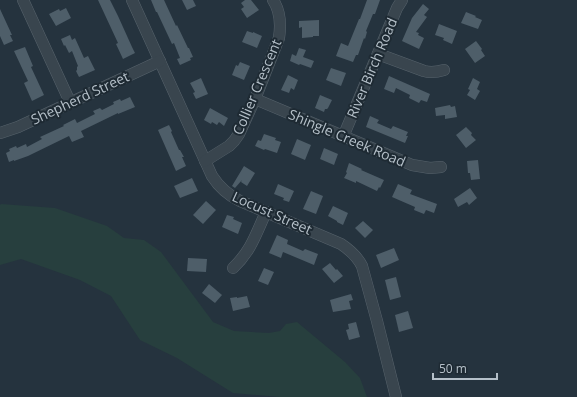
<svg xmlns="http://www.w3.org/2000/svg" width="577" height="397" font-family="'Open Sans',sans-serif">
<rect width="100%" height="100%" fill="#25333e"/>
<!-- green -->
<path fill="#273f3e" d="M1 204 55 208 107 226 124 238 144 240 161 252 213 322 234 331 269 333 280 331 286 324 297 322 345 362 360 378 367 397H280L233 393 177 358 140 340 111 296 80 280 21 259 0 265V205Z"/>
<!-- building -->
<g fill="#4e5e69">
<path d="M98 0H110L118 16 132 47 135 53 123 59 116 44 118 43Z"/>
<path d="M151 0H164L176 26 177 25 188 48H189L193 57 190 58 191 60 180 65 177 59 180 58 174 43 172 44 157 12H156Z"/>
<path d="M182 0H193L196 6 187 10Z"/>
<path d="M245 0H251L259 10 247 18 241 9 244 7 241 3Z"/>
<path d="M367 0H380L375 14H373L366 31 367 32 365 39 364 38 358 55H356L353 62 336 56 341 43 348 46 359 19H360Z"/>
<path d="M423 4 429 9 424 15 427 17 416 32 419 33 418 35 424 38 419 49 402 41 412 18Z"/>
<path d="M66 8 71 18 56 26 49 14 59 9 60 11Z"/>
<path d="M0 9 12 35H10L13 41 4 45 0 36Z"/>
<path d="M466 12 476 16 475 17 482 20 478 29 461 23Z"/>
<path d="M319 20V36H313V37L302 38V27L299 28V21Z"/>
<path d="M439 24 457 31 452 44 443 40 444 38 435 35Z"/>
<path d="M247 31 253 33V32L262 36 257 48 242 42Z"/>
<path d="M70 35 72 40 75 38 84 58 88 56 95 70 79 77 76 71 77 70V67L78 66 72 51 69 53 65 45 64 46 61 39Z"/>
<path d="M476 41 482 49 481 50 485 56 475 63 465 49Z"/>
<path d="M25 47 33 66 31 67 44 95 32 101 24 83 28 81 14 51Z"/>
<path d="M299 48 306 50 303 57 314 61 311 68 300 64 299 65 290 61 292 54 296 56Z"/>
<path d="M240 62 250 66 244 80 232 75 236 65 238 66Z"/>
<path d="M331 68 346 73 341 86 326 80Z"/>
<path d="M288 75 298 80 294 90 291 88 289 93 281 90Z"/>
<path d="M389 76 430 94 427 102 421 100 419 103 409 98 410 95 396 88 394 93 384 89Z"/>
<path d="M201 78 208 94 196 99 193 93 195 92 190 83Z"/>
<path d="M473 78 480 82 477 89 480 91 475 100 467 95 470 90 468 89Z"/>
<path d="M320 95 332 100 328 108 327 109H325L324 112 315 108Z"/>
<path d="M130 97 135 107 118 114V113L81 131 84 137 72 142 69 136 28 156 14 161V160L9 162 6 153 10 151 9 149 16 146 17 148 26 144 27 147 42 139 40 137 64 126 63 125 75 119 77 123 95 114 93 111 100 108 102 110 114 104 113 102 120 99 121 101Z"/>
<path d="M450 105 451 107 455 106 457 117 445 119V115L436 116 435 108Z"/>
<path d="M210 108 228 118 224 126 219 122 217 125 212 122 211 124 204 120Z"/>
<path d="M370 116 379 120 377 123 391 129 393 126 408 132 406 136H408L405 143 366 127Z"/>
<path d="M169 125 172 131 171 132 179 150H180L184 157H182L186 166 176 171 158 130Z"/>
<path d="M466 127 472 133 471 135 476 140 466 148 456 135Z"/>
<path d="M264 134 276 138 275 140 281 142 277 153 265 149 264 150 255 146 258 140 261 141Z"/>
<path d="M297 139 311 145 305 160 291 154Z"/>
<path d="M324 148 338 154 334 165 320 159Z"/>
<path d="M478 160 480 179 471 180 470 173H468L467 161Z"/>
<path d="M349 163 362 169 361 170 384 180 380 188 379 187 377 191 356 181V183L344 178 347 173 346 172Z"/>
<path d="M244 166 255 173 247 186 241 182 242 180 235 188 232 186Z"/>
<path d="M192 178 198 191 180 198 174 186Z"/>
<path d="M278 184 294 191 289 202 283 200 284 198 274 194Z"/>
<path d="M398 184 412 190 410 194 437 204 434 213 426 210 424 214 414 210 415 207 392 197Z"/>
<path d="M470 188 477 198 469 205 467 202 458 207 454 199Z"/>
<path d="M311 191 323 196 316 214 303 209Z"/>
<path d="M206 201 216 210 203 224 193 215Z"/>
<path d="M333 206 348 213 343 225 337 222V221L328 216Z"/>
<path d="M227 215 234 217 233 219 242 223 238 234 222 227Z"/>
<path d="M363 221 373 230 365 238 355 228Z"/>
<path d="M277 235 288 240 287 244 303 251 305 249 318 254 314 265 283 252 281 258 269 253Z"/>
<path d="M394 248 399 260 381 268 376 255Z"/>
<path d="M188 258 207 259 206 272 187 271Z"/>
<path d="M330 263 336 270 337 269 343 276 334 283 322 269Z"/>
<path d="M264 268 274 272 268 285 258 281Z"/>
<path d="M396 277 401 297 390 300 385 280Z"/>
<path d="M209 284 222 295 215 303 202 293Z"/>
<path d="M351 294 353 300 349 301 351 309 333 312 330 300Z"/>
<path d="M247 296 250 307 233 311 230 298 237 297V298Z"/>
<path d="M408 311 413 328 399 332 395 315Z"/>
<path d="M356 322 360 337 349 340 346 330 349 329 348 324Z"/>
</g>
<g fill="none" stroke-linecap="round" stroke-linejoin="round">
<defs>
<g id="minor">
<path d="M23 0 70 102"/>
<path d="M132 0 212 176C219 187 228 195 240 201L341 244C350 250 357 256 362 266L377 321 396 397"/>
<path d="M378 54 424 71C431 73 437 72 444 70"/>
<path d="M255 99 412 165 430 168 441 167"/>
<path d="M0 133 18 127 160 61"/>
<path d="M343 137 397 8 402 0"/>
<path d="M205 161 229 146 234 141 239 134 255 99 279 38C281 25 281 12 273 0"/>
<path d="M233 268C251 251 256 234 266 212"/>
</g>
</defs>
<!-- minor casing -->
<use href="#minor" stroke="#57636c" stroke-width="12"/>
<!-- minor -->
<use href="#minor" stroke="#39454e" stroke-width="11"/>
</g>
<g text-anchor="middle" stroke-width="4" stroke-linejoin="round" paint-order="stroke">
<!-- street labels -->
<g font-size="14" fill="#b5c0c9" stroke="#1e2a33">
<text transform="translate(372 68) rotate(-67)" y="5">River Birch Road</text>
<text transform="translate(257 87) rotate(-67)" y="5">Collier Crescent</text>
<text transform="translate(80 98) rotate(-25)" y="5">Shepherd Street</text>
<text transform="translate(347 138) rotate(23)" y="5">Shingle Creek Road</text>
<text transform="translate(272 213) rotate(24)" y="5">Locust Street</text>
</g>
</g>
<!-- scale -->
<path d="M433 373v6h64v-6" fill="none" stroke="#b5c0c9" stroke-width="2"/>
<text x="439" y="373" font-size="12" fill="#b5c0c9" stroke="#1e2a33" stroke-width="3" paint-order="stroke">50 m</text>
</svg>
